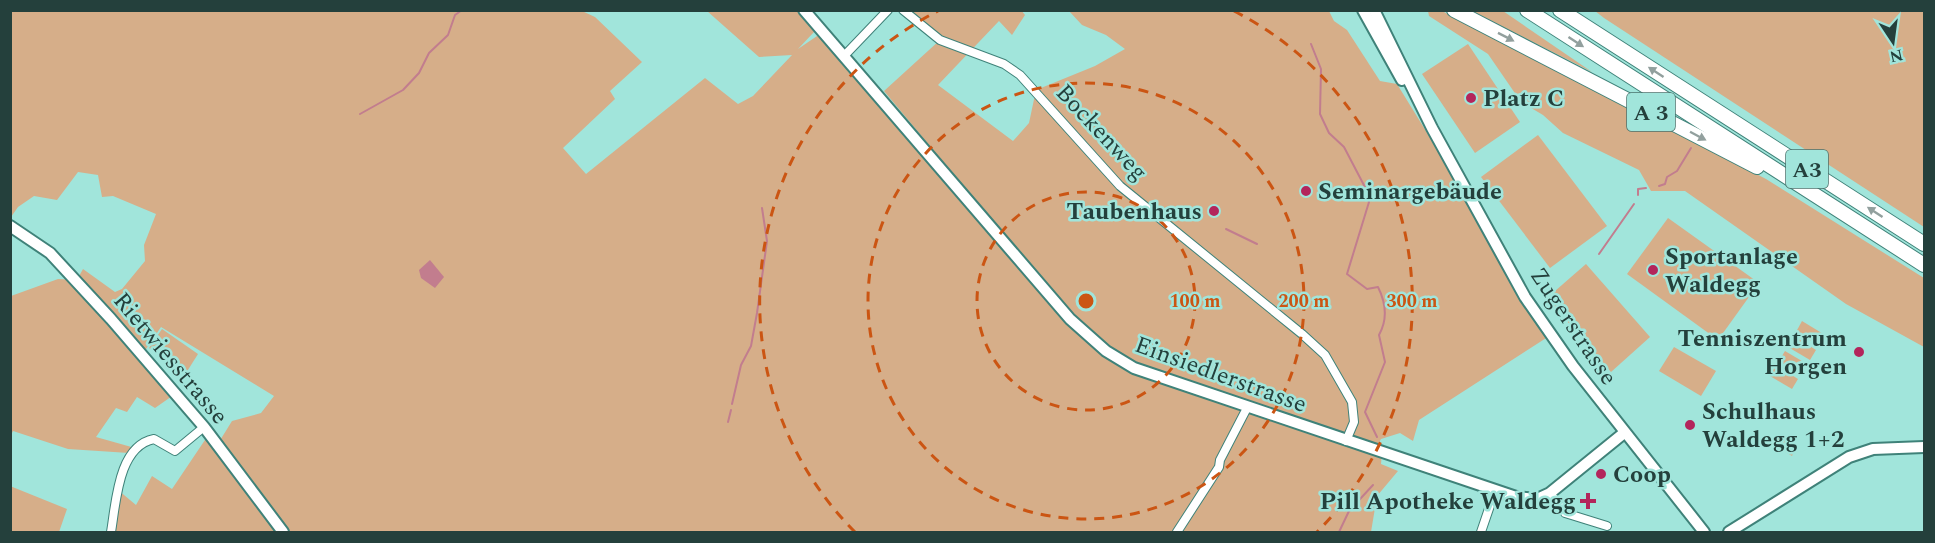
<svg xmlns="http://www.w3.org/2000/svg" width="1935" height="543" font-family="Spectral,serif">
<rect width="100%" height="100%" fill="#a1e5db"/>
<!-- green -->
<g fill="#d6ae89">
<path d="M1021 10 1025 15 1012 35 999 21 938 85 1013 141 1029 123 1036 90 1095 66 1125 49 1106 35 1082 25 1069 11H1329L1334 21 1347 30 1380 81 1397 84 1511 269 1554 333 1419 420 1413 441 1400 433 1381 439 1376 447 1116 356 1067 311 884 91 940 40V37L908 11Z"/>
<path d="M11 11H582L595 17 642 62 610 91 615 99 563 148 586 174 705 78 738 104 753 96 792 55 759 57 707 11H800L814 27V32L798 49 820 34 1113 359 1382 453 1381 464 1398 471 1377 496 1371 532H287L219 442 232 421 261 413 274 396 161 327 144 352 78 278 83 269 115 292 122 289 145 261 144 245 156 214 113 196 102 197 98 175 78 172 57 200 34 196 18 207 11 217Z"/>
<path d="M1428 11H1442L1766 179 1924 278V347L1846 304 1685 191H1651L1639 170 1563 133 1543 115 1521 102 1488 54 1429 16Z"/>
<path d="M1472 11H1503L1592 72Z"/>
<path d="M1595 11H1924V227L1604 18Z"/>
<path d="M1468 44 1520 122 1475 153 1422 74Z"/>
<path d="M1538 135 1607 226 1550 268 1481 177Z"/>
<path d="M1668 218 1759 283 1718 340 1627 274Z"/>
<path d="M1586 264 1650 337 1611 372 1547 298Z"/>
<path d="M58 279 76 280 175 394 155 408 137 397 127 412 116 408 96 437 135 448 129 453 68 449 13 431 11 435V296Z"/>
<path d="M1802 321 1825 335 1818 345 1796 332Z"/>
<path d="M162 329 198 354 186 373 149 348Z"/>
<path d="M1794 336 1816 350 1810 360 1788 347Z"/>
<path d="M1674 347 1716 371 1701 396 1659 371Z"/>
<path d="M1785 351 1807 364 1801 375 1779 361Z"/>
<path d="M1776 365 1798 379 1792 389 1770 376Z"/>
<path d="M209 434 283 532H111L118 490 136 505 152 476 172 489Z"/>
<path d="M1780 434 1797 444 1792 456 1774 445Z"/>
<path d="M10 486 67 509 59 532H11Z"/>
</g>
<!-- water -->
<path fill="#c27d8e" d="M430 260 444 277 435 288 421 278 419 270Z"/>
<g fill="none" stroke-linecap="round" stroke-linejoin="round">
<!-- stream -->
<g stroke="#c27d8e" stroke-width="2">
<path d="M1311 44 1321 69 1320 114 1329 133 1344 147 1367 191 1369 202 1347 274 1367 289 1378 287C1386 303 1388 319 1379 335L1385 362 1365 412 1377 437"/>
<path d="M360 114 403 90 419 73 429 53 448 35 455 15 462 10"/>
<path d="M1659 186 1665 184 1667 177 1677 171 1691 148"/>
<path d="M1638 195V189L1646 188"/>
<path d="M1226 229 1257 244"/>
<path d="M1599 254 1634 204"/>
<path d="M732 404 741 365 751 346 757 313 767 241 762 208"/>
<path d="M728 422 731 410"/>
<path d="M1339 532 1349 511 1373 485"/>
</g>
<defs>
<g id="street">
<path d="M903 10 940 40 1004 64 1020 75 1120 186 1302 334 1325 355 1352 402 1354 422 1346 441"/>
<path d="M844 56 888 10"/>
<path d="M1550 493 1565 513 1607 526"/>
<path d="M111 532C116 503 118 446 154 439L175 451 204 427"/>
<path d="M1177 532 1219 467 1220 460 1247 408"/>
<path d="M1481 532 1495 491"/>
</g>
<g id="secondary">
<path d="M804 10 1070 319 1106 351 1134 368 1516 497 1537 499 1550 493 1624 433"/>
<path d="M1363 10 1402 80"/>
<path d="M1374 10 1432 128 1525 297 1573 366 1704 532"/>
<path d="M10 226 50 253 111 319 204 427 283 532"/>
<path d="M1729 532 1849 457 1873 449 1924 447"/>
</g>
<g id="highway">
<path d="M1454 10 1757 167"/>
<path d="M1527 10 1924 265"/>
<path d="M1560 10 1924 244"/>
</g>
</defs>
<!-- street casing -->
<use href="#street" stroke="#3f8279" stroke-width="10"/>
<!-- secondary casing -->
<use href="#secondary" stroke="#3f8279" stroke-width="14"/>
<!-- highway casing -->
<use href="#highway" stroke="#3f8279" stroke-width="16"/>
<!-- street -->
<use href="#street" stroke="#fff" stroke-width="8"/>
<!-- secondary -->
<use href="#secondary" stroke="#fff" stroke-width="10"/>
<!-- highway -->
<use href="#highway" stroke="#fff" stroke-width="14"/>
</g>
<!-- one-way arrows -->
<defs><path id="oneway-solid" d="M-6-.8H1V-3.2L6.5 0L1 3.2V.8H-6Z" transform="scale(1.5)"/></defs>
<g fill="#92a09e">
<use href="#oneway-solid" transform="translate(1506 37) rotate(27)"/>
<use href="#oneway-solid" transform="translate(1576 42) rotate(33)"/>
<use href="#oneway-solid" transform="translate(1656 72) rotate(-147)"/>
<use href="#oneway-solid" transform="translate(1698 136) rotate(28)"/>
<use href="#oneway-solid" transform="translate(1875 212) rotate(-147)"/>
</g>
<!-- distance rings -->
<g fill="none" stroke="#cb5513" stroke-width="3" stroke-dasharray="10 8">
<circle cx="1086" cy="301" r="109"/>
<circle cx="1086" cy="301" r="218"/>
<path d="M855 532A326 326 0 0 1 938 11M1234 11A326 326 0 0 1 1317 532"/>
</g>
<!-- markers -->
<g fill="#b3255b" stroke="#a1e5db" stroke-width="2">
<circle cx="1471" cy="98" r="6"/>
<circle cx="1306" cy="191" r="6"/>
<circle cx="1214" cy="211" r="6"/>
<circle cx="1653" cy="270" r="6"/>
<circle cx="1859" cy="352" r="6"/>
<circle cx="1690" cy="425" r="6"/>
<circle cx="1601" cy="474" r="6"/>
<path d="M1585 492h6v6h6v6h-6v6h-6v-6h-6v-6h6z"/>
</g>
<g text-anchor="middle" stroke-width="5" stroke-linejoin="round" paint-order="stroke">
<!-- shield labels -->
<g fill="#a1e5db" stroke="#4a726c" stroke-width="1.5">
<rect x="1627" y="93" width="48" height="38" rx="4.5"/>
<rect x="1786" y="150" width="42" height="38" rx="4.5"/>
</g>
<g font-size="22" font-weight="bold" fill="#24403c">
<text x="1651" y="120">A 3</text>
<text x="1807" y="177">A3</text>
</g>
<!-- poi labels -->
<g font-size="24" font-weight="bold" fill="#24403c" stroke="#a1e5db" text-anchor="start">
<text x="1483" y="106">Platz C</text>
<text x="1318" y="199">Seminargebäude</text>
<text x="1202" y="219" text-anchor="end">Taubenhaus</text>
<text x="1665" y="264">Sportanlage<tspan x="1665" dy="28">Waldegg</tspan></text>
<text x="1847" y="346" text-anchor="end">Tenniszentrum<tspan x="1847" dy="28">Horgen</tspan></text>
<text x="1702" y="419">Schulhaus<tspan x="1702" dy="28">Waldegg 1+2</tspan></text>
<text x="1613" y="482">Coop</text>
<text x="1576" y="509" text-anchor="end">Pill Apotheke Waldegg</text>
</g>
<!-- street labels -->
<g font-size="24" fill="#24403c" stroke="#a1e5db">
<text transform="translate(1102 132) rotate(47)" y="8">Bockenweg</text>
<text transform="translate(1574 326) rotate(56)" y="8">Zugerstrasse</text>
<text transform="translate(171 358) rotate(50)" y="8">Rietwiesstrasse</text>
<text transform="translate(1221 374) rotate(20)" y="8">Einsiedlerstrasse</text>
</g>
</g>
<circle cx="1086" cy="301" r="9" fill="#cb5513" stroke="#a1e5db" stroke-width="3"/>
<g font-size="18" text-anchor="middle" font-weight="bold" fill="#cb5513" stroke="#a1e5db" stroke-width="5" stroke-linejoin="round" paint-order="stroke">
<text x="1195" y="307">100 m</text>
<text x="1304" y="307">200 m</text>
<text x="1412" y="307">300 m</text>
</g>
<!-- border -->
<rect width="1935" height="543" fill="none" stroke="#24403c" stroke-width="24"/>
<!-- north arrow -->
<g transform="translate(1893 42) rotate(167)" stroke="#a1e5db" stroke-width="4.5" paint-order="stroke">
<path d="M0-4.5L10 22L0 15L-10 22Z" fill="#24403c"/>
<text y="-9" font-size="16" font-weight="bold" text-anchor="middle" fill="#24403c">N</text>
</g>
</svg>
